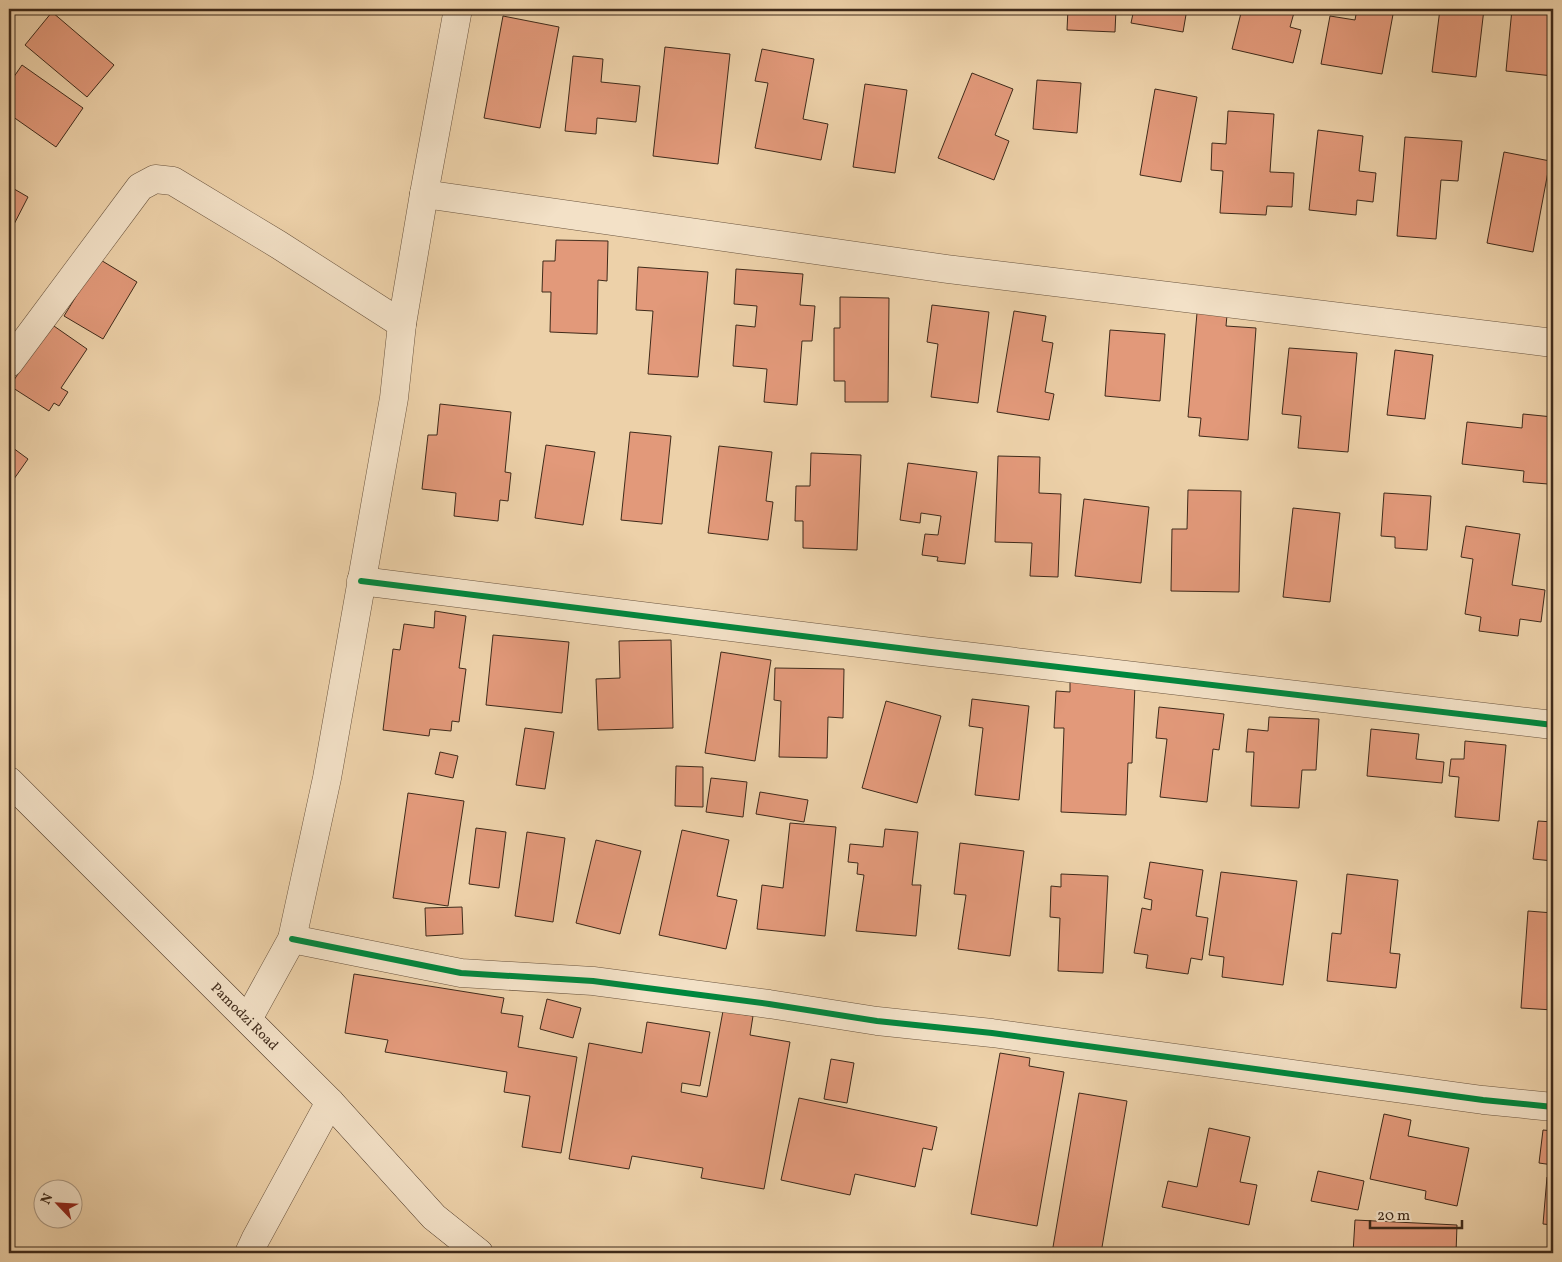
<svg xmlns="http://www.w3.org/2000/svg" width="1562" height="1262" font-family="Vollkorn,serif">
<rect width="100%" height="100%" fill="#edd1a9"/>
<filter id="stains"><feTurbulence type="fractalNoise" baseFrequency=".004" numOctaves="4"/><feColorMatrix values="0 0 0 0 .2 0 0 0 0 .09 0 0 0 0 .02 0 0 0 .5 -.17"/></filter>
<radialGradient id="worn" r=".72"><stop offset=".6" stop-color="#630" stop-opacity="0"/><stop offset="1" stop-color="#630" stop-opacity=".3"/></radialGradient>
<!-- building -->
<g fill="#e2997a" stroke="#3f2a1a">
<path d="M1068 9H1116L1115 32 1067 30Z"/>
<path d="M1134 9H1187L1183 32 1131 23Z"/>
<path d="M1242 9H1295L1290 27 1301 30 1293 63 1232 49Z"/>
<path d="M1357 9H1394L1382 74 1321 64 1330 16 1355 20Z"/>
<path d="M1440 9H1484L1476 77 1432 72Z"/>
<path d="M1512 9H1553V76L1506 71Z"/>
<path d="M52 12 114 65 87 97 25 45Z"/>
<path d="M503 16 559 27 540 128 484 118Z"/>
<path d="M665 47 730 54 718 164 653 156Z"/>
<path d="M762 49 814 59 803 119 828 124 821 160 755 148 768 83 755 81Z"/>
<path d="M573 56 603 59 601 82 640 86 636 122 597 118 596 134 565 131Z"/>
<path d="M22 65 83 108 56 147 9 114V84Z"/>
<path d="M972 73 1013 89 995 135 1009 141 994 180 938 158Z"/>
<path d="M1037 80 1081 83 1077 133 1033 129Z"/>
<path d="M865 84 907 90 895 173 853 167Z"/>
<path d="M1155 89 1197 97 1181 182 1140 175Z"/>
<path d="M1228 111 1274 114 1270 172 1294 173 1292 207 1267 206 1266 215 1220 213 1223 171 1211 170 1212 143 1226 144Z"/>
<path d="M1318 130 1363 136 1359 171 1376 173 1373 202 1357 200 1356 215 1309 210Z"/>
<path d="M1405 137 1462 141 1458 181 1441 180 1436 239 1397 236Z"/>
<path d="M1504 152 1550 161 1533 252 1487 243Z"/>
<path d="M9 186 28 197 9 234Z"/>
<path d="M556 240 608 241 607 281 598 280 597 334 550 332 551 292H542L543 261H555Z"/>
<path d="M99 259 137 282 103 339 64 316Z"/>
<path d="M638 267 708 272 698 377 648 374 653 311 636 310Z"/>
<path d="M736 269 803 274 800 305 815 306 812 341H802L797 405 764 402 767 369 733 366 736 325 755 327 757 306 734 304Z"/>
<path d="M840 297 889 298 888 402H845V381H834V328H840Z"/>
<path d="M932 305 989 312 978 403 931 397 938 344 927 342Z"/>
<path d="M1014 311 1046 316 1042 341 1053 343 1045 392 1054 394 1049 420 997 412Z"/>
<path d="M1197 313 1227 315 1226 326 1256 328 1248 440 1199 436 1201 418 1188 417Z"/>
<path d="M51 324 87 349 61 388 68 392 59 406 54 403 49 411 10 386Z"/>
<path d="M1110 330 1165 334 1160 401 1105 396Z"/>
<path d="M1289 348 1357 353 1348 452 1298 448 1301 416 1282 414Z"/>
<path d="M1395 350 1433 355 1425 419 1387 415Z"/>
<path d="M440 404 511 412 505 472 511 473 508 501 500 500 498 521 454 516 456 493 422 489 428 435H437Z"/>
<path d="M1523 414 1553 417V435L1548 484 1523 482 1524 471 1462 464 1467 422 1522 428Z"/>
<path d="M630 432 671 436 662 524 621 520Z"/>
<path d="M9 445 28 459 9 486Z"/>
<path d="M546 445 595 452 583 525 535 518Z"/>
<path d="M719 446 772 452 766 501 773 502 768 540 708 533Z"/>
<path d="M811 453 861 455 857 550 803 548V521H795L796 486H810Z"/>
<path d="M998 456 1040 457 1039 493 1061 494 1058 577 1030 576 1032 543 995 542Z"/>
<path d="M908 463 977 472 965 564 937 561 938 557 922 555 925 534 938 535 941 516 921 513 920 523 900 520Z"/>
<path d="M1188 490 1241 491 1239 592 1171 591 1172 529H1187Z"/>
<path d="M1384 493 1431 496 1427 550 1395 548V537L1381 536Z"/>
<path d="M1084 499 1149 507 1141 583 1075 576Z"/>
<path d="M1293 508 1340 513 1330 602 1283 597Z"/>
<path d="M1466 526 1520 534 1512 585 1545 590 1541 622 1520 619 1518 636 1479 631 1481 617 1465 614 1473 559 1461 557Z"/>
<path d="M435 611 466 616 459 668 466 669 459 722 452 721 451 731 430 729 429 736 383 730 393 649 400 650 404 624 434 628Z"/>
<path d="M493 635 569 642 562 713 486 705Z"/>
<path d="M671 640 673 728 598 730 596 679 620 678 619 641Z"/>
<path d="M721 652 771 660 755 761 705 753Z"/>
<path d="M775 668 844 669 843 718 828 717 827 758 779 757 781 701 774 700Z"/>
<path d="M1070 682 1135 684 1132 763H1128L1126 815 1061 812 1064 728H1054L1056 691 1070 692Z"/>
<path d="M972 699 1029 706 1019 800 975 795 983 728 969 726Z"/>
<path d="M886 701 941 716 917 803 862 788Z"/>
<path d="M1159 707 1224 714 1219 750 1213 749 1207 802 1160 797 1167 739 1156 738Z"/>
<path d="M1269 717 1319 719 1316 770H1302L1299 808 1251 806 1254 752H1246L1248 729 1268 731Z"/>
<path d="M525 728 554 732 545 789 516 785Z"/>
<path d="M1371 729 1419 734 1416 759 1444 762 1442 783 1367 776Z"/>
<path d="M1465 741 1506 745 1499 821 1455 817 1459 777 1449 776 1451 759H1464Z"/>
<path d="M440 752 458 756 453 778 435 774Z"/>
<path d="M676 766 703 767V807L675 806Z"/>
<path d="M711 778 747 782 743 817 706 812Z"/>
<path d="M760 792 808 800 804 822 756 814Z"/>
<path d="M408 793 464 801 448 906 393 898Z"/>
<path d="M1538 821 1553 822V861L1533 859Z"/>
<path d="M790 823 836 827 825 936 757 929 762 885 783 888Z"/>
<path d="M476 828 506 832 499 888 469 884Z"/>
<path d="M885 829 918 832 912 885H921L916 936 856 931 864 875 857 874 858 863 848 862 850 844 883 847Z"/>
<path d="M682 830 729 840 717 896 737 900 726 949 659 935Z"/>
<path d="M527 832 565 838 553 922 515 916Z"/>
<path d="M596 840 641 851 620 934 576 923Z"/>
<path d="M960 843 1024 851 1010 956 958 949 966 895 954 894Z"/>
<path d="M1150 862 1203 870 1196 916 1208 918 1202 960 1191 958 1188 974 1146 968 1148 955 1134 953 1142 908 1151 910 1152 900 1144 898Z"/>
<path d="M1221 872 1297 881 1283 985 1222 977 1224 957 1209 955Z"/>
<path d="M1061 874 1108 876 1103 973 1058 971 1060 918 1050 917 1051 886 1061 887Z"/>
<path d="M1347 874 1398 880 1390 953 1400 954 1396 988 1327 981 1332 933 1341 934Z"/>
<path d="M462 907 463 934 426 936 425 908Z"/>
<path d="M1528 911 1553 913V1010L1521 1008Z"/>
<path d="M354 974 504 998 501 1013 523 1016 518 1047 577 1057 561 1153 522 1147 530 1096 504 1092 507 1072 385 1052 388 1040 345 1033Z"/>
<path d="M547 999 581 1008 573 1038 540 1029Z"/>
<path d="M723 1011 753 1016 750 1035 790 1042 764 1189 701 1178 703 1168 632 1156 629 1169 569 1159 589 1043 642 1053 647 1022 710 1032 700 1086 682 1083 681 1092 707 1097Z"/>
<path d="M1000 1053 1030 1058 1029 1066 1064 1072 1037 1226 971 1214Z"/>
<path d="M831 1059 854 1063 847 1103 824 1099Z"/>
<path d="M1079 1093 1127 1101 1101 1253H1052Z"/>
<path d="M799 1098 937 1127 932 1150 923 1148 915 1187 855 1174 850 1195 781 1180Z"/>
<path d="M1384 1114 1411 1120 1408 1136 1469 1148 1457 1206 1425 1199 1426 1191 1370 1179Z"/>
<path d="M1209 1128 1250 1137 1240 1182 1257 1185 1249 1225 1162 1207 1168 1181 1197 1187Z"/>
<path d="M1543 1130 1553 1131V1165L1539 1163Z"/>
<path d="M1318 1171 1364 1181 1358 1210 1311 1201Z"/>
<path d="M1553 1174V1225L1543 1224 1547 1177H1553Z"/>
<path d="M1355 1220 1457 1225 1456 1253H1353Z"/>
</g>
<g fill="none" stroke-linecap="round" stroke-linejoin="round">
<defs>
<g id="street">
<path d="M424 194 947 269 1553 343"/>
<path d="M9 363 140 187 155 179 173 181 279 245 402 324"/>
<path d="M361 581 931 652 1553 725"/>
<path d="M292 939 461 973 593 981 769 1004 877 1021 992 1033 1483 1100 1553 1107"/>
<path d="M248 1019 292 939 327 778 394 398 402 324 424 194 458 9"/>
<path d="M249 1253 255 1240 330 1102"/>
</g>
<path id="secondary" d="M9 781 330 1102 434 1217 479 1253"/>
</defs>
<!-- street casing -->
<use href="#street" stroke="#6a543e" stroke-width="29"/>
<!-- secondary casing -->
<use href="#secondary" stroke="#3f2a1a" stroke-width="29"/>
<!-- street -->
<use href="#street" stroke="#f3e1c7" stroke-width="28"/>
<!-- secondary -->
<use href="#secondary" stroke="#f3e1c7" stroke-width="28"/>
<defs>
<g id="cycleway">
<path d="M361 581 931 652 1553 725"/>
<path d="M292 939 461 973 593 981 769 1004 877 1021 992 1033 1483 1100 1553 1107"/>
</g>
</defs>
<!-- cycleway casing -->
<use href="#cycleway" stroke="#f3e1c7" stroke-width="9"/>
<!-- cycleway -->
<use href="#cycleway" stroke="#00873e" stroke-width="6"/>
</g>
<g text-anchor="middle" stroke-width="5" stroke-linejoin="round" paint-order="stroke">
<!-- street labels -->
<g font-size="14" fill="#3f2a1a" stroke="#f3e1c7">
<text transform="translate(245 1016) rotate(45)" y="5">Pamodzi Road</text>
</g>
</g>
<!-- margin -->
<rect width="1562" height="1262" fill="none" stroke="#edd1a9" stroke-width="30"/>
<rect x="10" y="10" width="1542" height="1242" fill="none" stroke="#3f2a1a" stroke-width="2.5"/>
<rect x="15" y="15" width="1532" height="1232" fill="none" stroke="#3f2a1a"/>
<!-- north arrow -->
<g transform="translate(58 1204) rotate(295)"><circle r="24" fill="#f3e1c7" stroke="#ab9882"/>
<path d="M0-4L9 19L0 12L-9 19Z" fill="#8f2418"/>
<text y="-8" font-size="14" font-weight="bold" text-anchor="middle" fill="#3f2a1a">N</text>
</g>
<!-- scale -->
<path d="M1370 1220v8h92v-8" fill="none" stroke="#3f2a1a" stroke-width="2.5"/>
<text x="1377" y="1220" font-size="15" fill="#3f2a1a" stroke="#f3e1c7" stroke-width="4" paint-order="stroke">20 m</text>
<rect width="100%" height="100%" filter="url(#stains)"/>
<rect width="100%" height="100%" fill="url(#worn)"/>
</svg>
